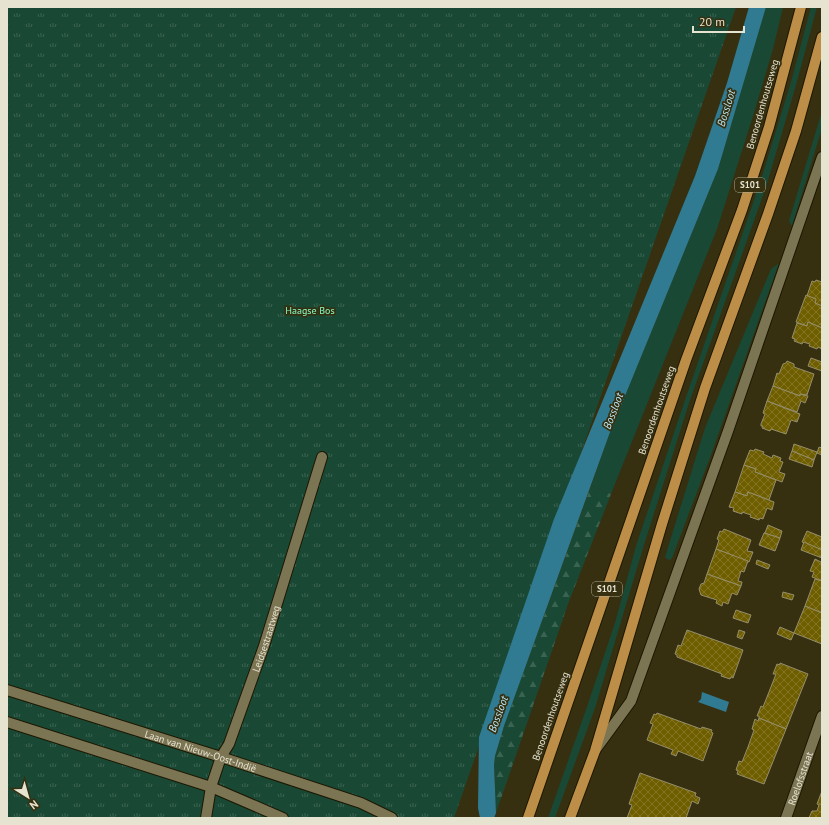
<svg xmlns="http://www.w3.org/2000/svg" width="829" height="825" font-family="'PT Sans',sans-serif">
<defs>
<pattern id="forest-firs" width="22" height="20" patternUnits="userSpaceOnUse"><rect width="22" height="20" fill="#194935"/><path d="M5 1l3.5 6h-7zM16 11l3.5 6h-7z" fill="#3a6351"/></pattern>
<pattern id="park-tufts" width="24" height="20" patternUnits="userSpaceOnUse"><rect width="24" height="20" fill="#194935"/><path d="M3 7l-1-3M5 7V3M7 7l1-3M15 17l-1-3M17 17v-4M19 17l1-3" fill="none" stroke="#3a6351"/></pattern>
<pattern id="building-cross-hatch" width="8" height="8" patternUnits="userSpaceOnUse"><rect width="8" height="8" fill="#6e5e00"/><path d="M0 0l8 8M0 8l8-8" fill="none" stroke="#837524"/></pattern>
</defs>
<rect width="100%" height="100%" fill="#363010"/>
<!-- grass -->
<g fill="#194935">
<path d="M766 7H783L773 49 754 113 717 229 611 494 591 486 609 435 718 169Z"/>
<path d="M811 7H817L796 85 766 187 690 400 643 548 595 708 555 818H548L588 704 615 623 636 546 686 397 760 183 791 82Z"/>
<path d="M822 111V128L792 226 789 221Z"/>
<path d="M779 263 711 455 672 558 670 560 667 559 665 557 705 428 771 269Z"/>
</g>
<!-- forest -->
<path fill="url(#forest-firs)" d="M591 486 611 494 568 604 496 813 494 765 495 756 504 726Z"/>
<!-- park -->
<path fill="url(#park-tufts)" d="M7 7H736L454 818H7Z"/>
<!-- water -->
<g fill="#307b91">
<path d="M749 7H766L718 169 609 435 504 726 495 756 494 765 496 813 494 818H480L478 808 479 737 554 519 695 176 727 83Z"/>
<path d="M702 692 729 702 726 712 698 702 701 699Z"/>
</g>
<!-- building -->
<g fill="url(#building-cross-hatch)" stroke="#958e6c">
<path d="M816 280 822 282V306L815 303 816 299 807 296 812 281 815 282Z"/>
<path d="M806 295 816 299 815 303 822 306V328L808 322 807 326 796 322Z"/>
<path d="M808 322 822 328V349L818 347 817 349 809 346 810 344 803 342 802 344 794 341 795 339 792 338 797 323 807 326Z"/>
<path d="M811 358 822 362V371L808 366Z"/>
<path d="M787 361 794 364V367L814 374 807 395 800 394V396L773 386 777 373 779 374 783 364 786 363Z"/>
<path d="M773 386 800 396V394L808 396 805 403 801 401 797 412 767 401Z"/>
<path d="M767 401 800 414 797 422 791 420 786 434 771 429 770 431 762 428 763 426H761V424L765 414 763 413Z"/>
<path d="M794 444 817 452 814 460 792 451Z"/>
<path d="M819 447 822 448V455L817 453Z"/>
<path d="M755 449 764 452 763 454 772 458 773 455 781 458 780 461 783 462 779 472 785 474 782 482 755 472 756 469 744 465 750 450 754 451Z"/>
<path d="M792 451 814 460 812 467 789 459Z"/>
<path d="M744 465 756 469 755 472 776 480 769 500 748 492 747 496 735 492Z"/>
<path d="M735 492 747 496 748 492 774 502 772 510 767 508 763 519 760 518 759 520 750 517 751 515 742 512V514L733 511 734 508 729 507Z"/>
<path d="M768 525 782 531 780 538 764 533H765Z"/>
<path d="M724 529 751 540 747 551 753 552 749 562 716 549 719 540 717 539 720 531 722 532Z"/>
<path d="M807 531 822 537V550L802 542Z"/>
<path d="M764 533 780 538 775 551 759 545Z"/>
<path d="M804 542 822 550V558L801 550Z"/>
<path d="M716 549 748 561 744 572 741 571 738 581 742 582 741 586 707 574Z"/>
<path d="M815 559 821 562 822 560V581L812 577 814 572 810 571Z"/>
<path d="M757 560 770 565 768 569 756 564Z"/>
<path d="M707 574 741 586 737 595 732 593 728 604 723 602 722 606 716 603 717 600 701 595 699 589 701 584 704 583Z"/>
<path d="M815 579 822 581V613L805 606Z"/>
<path d="M783 592 794 595 792 600 782 597Z"/>
<path d="M805 606 822 613V644L794 633Z"/>
<path d="M736 610 751 615 748 623 733 618Z"/>
<path d="M780 627 794 633 791 640 777 634Z"/>
<path d="M687 630 743 650 733 678 731 677 730 679 721 676 722 674 677 657V655L675 654 678 645 681 646Z"/>
<path d="M739 630 745 632 742 639 737 637Z"/>
<path d="M780 663 808 674 786 729 759 718V716H757L761 706 763 707 767 697 776 674H773L777 664 780 665Z"/>
<path d="M657 713 701 729 702 727 712 730 711 732 713 733 703 761 678 751 676 756 671 754 673 750 647 740 653 724 650 723 654 714 656 715Z"/>
<path d="M759 718 786 729 764 784 737 774 738 771 736 770 739 761 742 762 748 747 754 730 752 729 755 719 758 721Z"/>
<path d="M640 773 696 793 695 796 700 798 698 804 692 801 686 818H627L632 805 629 804Z"/>
<path d="M822 791V818H809L812 811H817L819 805 817 804Z"/>
</g>
<g fill="none" stroke-linecap="round" stroke-linejoin="round">
<defs>
<g id="street">
<path d="M596 749 631 701 728 431 822 157"/>
<path id="s1" d="M206 818 211 787 221 757 229 744 264 646 322 457"/>
<path id="s2" d="M786 818 822 716"/>
</g>
<g id="secondary">
<path id="s3" d="M7 690 221 757 361 803 392 818"/>
<path d="M7 722 211 787 283 818"/>
</g>
<g id="primary">
<path d="M528 818 686 360 742 210 769 127 801 7"/>
<path d="M570 818 595 751 662 524 705 388 768 214 796 131 822 37"/>
</g>
</defs>
<!-- street casing -->
<use href="#street" stroke="#1d1700" stroke-width="12"/>
<!-- secondary casing -->
<use href="#secondary" stroke="#1d1700" stroke-width="12"/>
<!-- primary casing -->
<use href="#primary" stroke="#1d1700" stroke-width="12"/>
<!-- street -->
<use href="#street" stroke="#7c7554" stroke-width="10"/>
<!-- secondary -->
<use href="#secondary" stroke="#7c7554" stroke-width="10"/>
<!-- primary -->
<use href="#primary" stroke="#bd8e48" stroke-width="10"/>
</g>
<g text-anchor="middle" stroke-width="3.5" stroke-linejoin="round" paint-order="stroke">
<!-- shield labels -->
<g fill="#363010" stroke="#b1ad97" stroke-width="1">
<rect x="735" y="178" width="30" height="14" rx="3"/>
<rect x="592" y="582" width="30" height="14" rx="3"/>
</g>
<g font-size="9" font-weight="bold" fill="#e6e3d1">
<text x="750" y="188">S101</text>
<text x="607" y="592">S101</text>
</g>
<!-- street labels -->
<g font-size="10" fill="#e6e3d1" stroke="#363010">
<text transform="translate(762 104) rotate(-74)" y="4">Benoordenhoutseweg</text>
<text transform="translate(656 410) rotate(-71)" y="4">Benoordenhoutseweg</text>
<text dy="4" stroke="none"><textPath href="#s1" startOffset="190">Leidsestraatweg</textPath></text>
<text transform="translate(550 716) rotate(-71)" y="4">Benoordenhoutseweg</text>
<text dy="4" stroke="none"><textPath href="#s3" startOffset="203">Laan van Nieuw-Oost-Indië</textPath></text>
<text dy="4" stroke="none"><textPath href="#s2" startOffset="42">Roelofsstraat</textPath></text>
</g>
<!-- park labels -->
<g font-size="10" fill="#84f8c3" stroke="#363010">
<text x="310" y="314">Haagse Bos</text>
</g>
<!-- water labels -->
<g font-size="11" font-style="italic" fill="#b9e7f7" stroke="#363010">
<text transform="translate(726 108) rotate(-73)" y="4">Bossloot</text>
<text transform="translate(613 411) rotate(-69)" y="4">Bossloot</text>
<text transform="translate(498 714) rotate(-70)" y="4">Bossloot</text>
</g>
</g>
<!-- border -->
<rect width="829" height="825" fill="none" stroke="#e6e3d1" stroke-width="16"/>
<!-- north arrow -->
<g transform="translate(28 797) rotate(143)" stroke="#363010" stroke-width="3" paint-order="stroke">
<path d="M0-3L7 15L0 10L-7 15Z" fill="#e6e3d1"/>
<text y="-6" font-size="11" font-weight="bold" text-anchor="middle" fill="#e6e3d1">N</text>
</g>
<!-- scale -->
<path d="M693 26v6h51v-6" fill="none" stroke="#e6e3d1" stroke-width="2"/>
<text x="699" y="26" font-size="12" fill="#e6e3d1" stroke="#363010" stroke-width="3" paint-order="stroke">20 m</text>
</svg>
